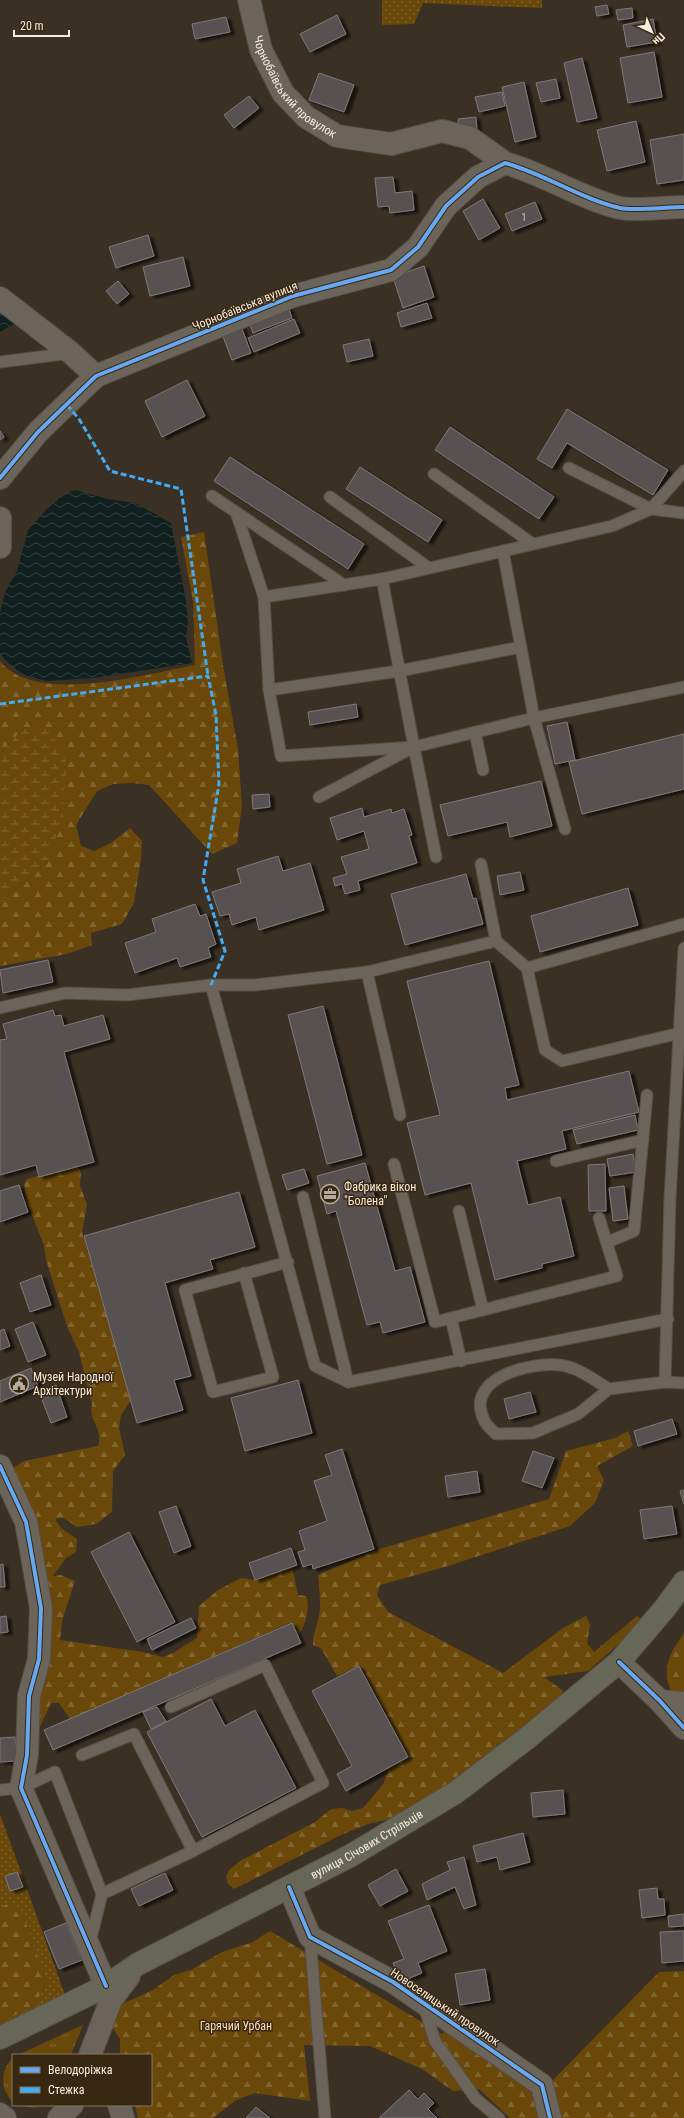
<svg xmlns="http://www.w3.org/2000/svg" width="684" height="2118" font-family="'Roboto Condensed',sans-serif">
<defs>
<pattern id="grass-tufts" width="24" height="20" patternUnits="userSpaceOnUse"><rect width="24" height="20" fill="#6a480a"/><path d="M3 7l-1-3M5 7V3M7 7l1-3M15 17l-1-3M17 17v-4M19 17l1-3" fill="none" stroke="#80632d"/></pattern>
<pattern id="forest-firs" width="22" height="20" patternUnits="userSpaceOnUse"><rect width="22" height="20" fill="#6a480a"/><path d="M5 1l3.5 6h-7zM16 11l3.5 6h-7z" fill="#80632d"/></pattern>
<pattern id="wetland-marsh" width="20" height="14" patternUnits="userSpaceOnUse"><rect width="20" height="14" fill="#6a480a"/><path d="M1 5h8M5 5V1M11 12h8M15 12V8" fill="none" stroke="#80632d"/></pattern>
<pattern id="park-dots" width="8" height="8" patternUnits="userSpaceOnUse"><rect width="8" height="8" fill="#6a480a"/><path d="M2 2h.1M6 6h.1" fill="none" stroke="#80632d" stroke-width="1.8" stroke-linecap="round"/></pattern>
<pattern id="water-waves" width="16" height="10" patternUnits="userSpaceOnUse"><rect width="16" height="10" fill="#10201f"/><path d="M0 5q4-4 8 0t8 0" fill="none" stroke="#34413f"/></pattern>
<filter id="shadow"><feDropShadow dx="4.5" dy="2.5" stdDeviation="1" flood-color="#0009"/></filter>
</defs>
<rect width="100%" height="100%" fill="#3a3124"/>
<!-- grass -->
<g fill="url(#grass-tufts)">
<path d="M83 2025 71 2055H18L20 2054Z"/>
<path d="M13 2058V2102C0 2090 0 2070 13 2058Z"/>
<path d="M18 2105H44L34 2108Z"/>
</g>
<!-- forest -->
<g fill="url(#forest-firs)">
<path d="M204 532 223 665 238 749 242 806 237 843 212 854 149 785 132 783 113 784 97 791 76 825 81 846 94 851 111 843 130 828 142 841 141 859 134 903 122 924 91 933 92 945 67 954 0 966V903L48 861 25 727 0 753V661C34 706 147 674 195 665L193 601 181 537Z"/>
<path d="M78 1166 81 1174 80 1185 87 1205 82 1232 131 1400 121 1415 119 1428 125 1455 113 1471 112 1512 96 1524 77 1527 63 1518 55 1519 61 1528 77 1539 76 1552 66 1558 53 1576 61 1575 75 1581 62 1621 60 1640 143 1652 163 1657 173 1653 197 1638 199 1606 218 1590 241 1578 255 1580 292 1567 298 1595 306 1596C311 1608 305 1626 298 1636L292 1622 70 1719 59 1703H51L39 1729 22 1749 46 1649 10 1470 24 1461 98 1446C104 1428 88 1421 92 1405L79 1352 67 1326 46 1260 44 1245 26 1200 24 1184 27 1179Z"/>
<path d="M628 1431 633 1446 597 1466 604 1480 595 1503 570 1526 448 1566 380 1585 377 1595 388 1612 503 1673 563 1628 586 1616 590 1625 587 1643 594 1652 637 1616 641 1619 638 1627 588 1671 544 1677 562 1690 563 1696 513 1736 443 1787 394 1818 368 1824 341 1835 234 1889 228 1884 226 1877 229 1870 240 1861 315 1822 331 1809 343 1808 352 1811 363 1808 384 1783 388 1769 409 1757 360 1665 337 1676 321 1648 313 1645C313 1635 316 1629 318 1620 322 1606 319 1589 318 1575L376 1550 549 1499 566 1451 615 1438Z"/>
<path d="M684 1633V1708C658 1682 664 1660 684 1633Z"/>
<path d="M7 1904 21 1908 47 1982 35 2005 0 2023V1907Z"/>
<path d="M270 1931 442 2034 455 2018 553 2080 659 1972 684 1971V2118H510L479 2089 453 2091 422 2069 370 2046 304 2045 310 2101 255 2093 236 2100 213 2118H138L135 2105H151V2055H120V2039L112 2027 115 2014 124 2003 153 1990 174 1975 191 1970 222 1952 253 1942Z"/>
</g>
<!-- wetland -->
<path fill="url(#wetland-marsh)" d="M25 727 49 728 67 763 61 820 48 861 0 903V753Z"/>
<!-- park -->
<g fill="url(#park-dots)">
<path d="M382 0H542V8L423 3 414 24 382 25Z"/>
<path d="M0 1814 65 1995 0 2027V2023L35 2005 47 1982 21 1909 7 1904 0 1907Z"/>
</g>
<!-- water -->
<g fill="url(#water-waves)">
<path d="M0 307 18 322 0 332Z"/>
<path d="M75 490 108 499 135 503 171 523 186 601 188 623 186 637 192 663 93 678 47 681 23 675 4 659 0 652V613L5 592 17 571 28 530 46 510 63 495Z"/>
</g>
<!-- building -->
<g fill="#585151" stroke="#7f7879" filter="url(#shadow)">
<path d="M607 5 609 14 597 16 595 7Z"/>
<path d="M632 8 633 18 618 20 616 10Z"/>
<path d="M337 15 346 34 310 52 300 34Z"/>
<path d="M226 17 230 32 195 39 192 24Z"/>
<path d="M653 19 657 42 627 47 623 25Z"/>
<path d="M654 52 662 97 628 103 620 58Z"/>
<path d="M582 58 597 118 577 122 564 63Z"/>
<path d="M319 73 354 85 344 112 309 100Z"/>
<path d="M556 79 560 98 541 102 536 83Z"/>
<path d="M524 82 536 137 515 142 502 87Z"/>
<path d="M502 92 505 106 479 112 475 97Z"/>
<path d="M249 96 259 108 234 128 224 115Z"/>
<path d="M476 117 477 131 460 133 458 119Z"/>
<path d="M636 121 645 162 607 171 597 130Z"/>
<path d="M684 134V180L657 184 650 140Z"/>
<path d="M393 177 395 193 412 191 414 210 390 213 389 206 378 207 375 178Z"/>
<path d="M483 199 500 228 479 240 463 211Z"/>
<path d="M535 202 542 219 512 231 505 214Z"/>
<path d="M148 235 154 256 116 268 109 247Z"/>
<path d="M183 257 190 286 150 296 143 267Z"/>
<path d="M424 266 434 297 403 308 393 277Z"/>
<path d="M118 281 129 294 117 304 106 291Z"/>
<path d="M427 303 432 318 401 327 397 313Z"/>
<path d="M288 306 292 318 253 333 249 322Z"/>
<path d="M294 319 300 333 254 352 248 338Z"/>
<path d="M241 326 251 353 232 360 222 334Z"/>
<path d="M369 339 373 356 347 362 343 345Z"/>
<path d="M187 380 205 416 162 437 145 401Z"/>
<path d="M567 409 668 470 653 495 567 443 552 468 537 459Z"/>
<path d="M450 427 554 497 539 519 435 450Z"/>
<path d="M0 431 4 437 0 440Z"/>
<path d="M230 457 364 544 348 569 214 481Z"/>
<path d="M360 467 442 520 428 542 346 489Z"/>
<path d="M356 704 358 717 310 725 308 712Z"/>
<path d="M567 722 575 760 555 764 547 726Z"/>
<path d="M684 734V789L582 814 569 762Z"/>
<path d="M541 781 552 826 510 837 507 822 448 836 440 805Z"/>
<path d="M269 794 270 807 253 809 252 795Z"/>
<path d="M362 808 364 817 391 809 392 813 404 809 412 835 409 836 417 863 358 881 360 890 345 894 342 884 335 886 333 878 347 874 341 857 369 849 364 831 337 840 330 818Z"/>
<path d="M278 856 283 871 310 863 324 910 259 930 256 917 232 925 229 914 220 916 212 892 241 883 237 869Z"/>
<path d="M520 872 524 890 500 895 497 876Z"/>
<path d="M466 874 473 899 476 898 483 924 405 945 391 894Z"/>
<path d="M628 888 638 925 540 952 531 916Z"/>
<path d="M195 904 200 916 206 914 216 944 208 948 211 957 180 967 177 958 135 973 125 943 156 932 152 919Z"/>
<path d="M48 960 53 982 3 993 0 970Z"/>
<path d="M489 961 519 1085 505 1088 507 1100 629 1071 639 1112 562 1131 566 1149 517 1161 528 1205 560 1197 574 1256 542 1264V1268L495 1280 471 1183 425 1195 407 1123 440 1115 407 981Z"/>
<path d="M323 1006 362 1155 327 1164 288 1015Z"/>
<path d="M53 1010 55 1016 61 1015 64 1026 103 1015 110 1039 64 1052 94 1162 39 1177 36 1165 0 1175V1040L7 1039 3 1024Z"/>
<path d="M635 1115 638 1130 577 1144 573 1130Z"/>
<path d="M633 1154 636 1172 610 1176 607 1159Z"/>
<path d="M365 1163 395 1271 410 1267 425 1322 383 1333 380 1322 367 1325 336 1211 327 1214 317 1176Z"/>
<path d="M605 1164 606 1211H589L588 1165Z"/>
<path d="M304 1169 309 1183 287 1190 282 1175Z"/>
<path d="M19 1185 28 1212 0 1222V1191Z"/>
<path d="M624 1186 628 1219 613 1221 609 1188Z"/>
<path d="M239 1192 255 1247 210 1260 213 1269 165 1283 191 1376 174 1380 183 1410 137 1423 84 1236Z"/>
<path d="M41 1275 51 1305 30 1312 20 1283Z"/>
<path d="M33 1322 46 1355 28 1362 15 1329Z"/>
<path d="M4 1329 10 1346 0 1350V1331Z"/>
<path d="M31 1368 38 1386 0 1402V1381Z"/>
<path d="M298 1380 312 1433 245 1451 231 1398Z"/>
<path d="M56 1385 67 1417 51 1423 39 1392Z"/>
<path d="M530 1392 536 1412 509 1419 504 1399Z"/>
<path d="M672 1419 677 1434 638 1446 634 1431Z"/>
<path d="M342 1449 374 1549 313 1569 312 1564 303 1567 298 1552 305 1550 299 1531 327 1521 314 1481 332 1475 325 1455Z"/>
<path d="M533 1451 554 1458 542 1488 522 1481Z"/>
<path d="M477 1471 480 1492 448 1497 445 1476Z"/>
<path d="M684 1490V1504L680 1491Z"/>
<path d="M176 1506 191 1546 174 1553 159 1512Z"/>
<path d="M672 1506 677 1534 644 1539 640 1510Z"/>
<path d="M129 1532 175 1622 137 1642 91 1552Z"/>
<path d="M291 1548 297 1565 255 1580 249 1563Z"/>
<path d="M3 1564 5 1587H0V1565Z"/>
<path d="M6 1616 8 1632 0 1633V1617Z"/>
<path d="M191 1618 196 1628 152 1650 147 1639Z"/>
<path d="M292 1623 301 1643 53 1750 44 1730Z"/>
<path d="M359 1666 408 1757 346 1791 337 1774 352 1766 312 1691Z"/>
<path d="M211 1699 225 1726 255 1710 296 1788 202 1837 147 1732Z"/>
<path d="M157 1707 166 1721 151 1729 143 1712Z"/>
<path d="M15 1737 17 1761 0 1762V1738Z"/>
<path d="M563 1790 565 1814 533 1817 531 1793Z"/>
<path d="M523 1833 530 1862 500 1870 497 1857 477 1862 473 1846Z"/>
<path d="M464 1857 476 1905 464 1909 455 1887 427 1900 422 1884 450 1870 447 1862Z"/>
<path d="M396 1869 408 1891 380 1906 368 1885Z"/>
<path d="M17 1872 23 1887 10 1891 5 1876Z"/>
<path d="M165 1873 173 1890 139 1906 131 1889Z"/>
<path d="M657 1888 658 1899H664L665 1915 642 1918 639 1890Z"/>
<path d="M429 1905 447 1951 418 1963 422 1973 400 1982 393 1963 404 1959 388 1921Z"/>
<path d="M684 1914V1926L669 1927 668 1916Z"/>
<path d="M66 1923 82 1960 59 1969 44 1932Z"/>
<path d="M684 1931V1961L662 1963 660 1932Z"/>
<path d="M485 1969 490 2000 460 2005 455 1974Z"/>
<path d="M409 2090 418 2099 424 2093 434 2103 428 2109 437 2118H379Z"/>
<path d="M256 2107 270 2118H246Z"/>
</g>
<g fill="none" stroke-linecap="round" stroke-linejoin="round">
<defs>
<g id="service">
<path d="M0 362 71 353"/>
<path d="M569 468 651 509 684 471"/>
<path d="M434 474 533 544"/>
<path d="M212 496 344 585"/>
<path d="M330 497 429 568"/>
<path d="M236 512 264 597 269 690 281 756 414 747"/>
<path d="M684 513 651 509 612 526 382 579 414 747 534 718 684 687"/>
<path d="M503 551 534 718 565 829"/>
<path d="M264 597 382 579"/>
<path d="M269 690 399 671 521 647"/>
<path d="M475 732 483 770"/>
<path d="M414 747 436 857"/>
<path d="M319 797 410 749"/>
<path d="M481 864 496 941"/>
<path d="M527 968 545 1050 562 1061 680 1033"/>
<path d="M367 972 400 1115"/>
<path d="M211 985 315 1366 348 1382 668 1319"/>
<path d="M0 1008 65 993 127 995 211 985H255L367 972 496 941 527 968 684 924"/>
<path d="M556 1161 643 1140"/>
<path d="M394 1164 435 1322 451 1318"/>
<path d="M303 1197 348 1382"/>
<path d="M459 1211 483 1310"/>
<path d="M608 1242 634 1231 647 1095"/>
<path d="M244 1273 273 1377 213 1392 185 1290 288 1262"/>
<path d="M461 1361 451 1318 617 1276 599 1218"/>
<path d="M665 1382 670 1198 684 948"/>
<path d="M609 1389C594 1380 576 1366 559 1365 530 1362 464 1378 484 1420 486 1425 492 1430 496 1434L533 1433 578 1414 609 1389 665 1382 684 1383"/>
<path d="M82 1755 134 1734 193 1851"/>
<path d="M0 1790 21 1788 55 1772 102 1894 193 1851 323 1783 265 1665 171 1707"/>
<path d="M310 1937 325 2118"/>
<path d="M90 1942 102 1894"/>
<path d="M424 2006 435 2041 476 2099 499 2118"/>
</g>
<g id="minor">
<path id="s1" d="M249 0 261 50 283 93 306 117 337 136 391 144 442 131 470 138 505 163"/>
<path d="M0 298 71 353 96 376"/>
<path d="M0 478 38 432 96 376 293 296 391 270 418 247 446 206 478 177 505 163C545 174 579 198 620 208 635 211 667 207 684 207"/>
<path d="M0 518V547"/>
<path d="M0 1466 26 1522 41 1608 39 1659 29 1696 27 1755 21 1788 106 1986"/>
<path d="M619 1662 660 1701 684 1728"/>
<path d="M660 1701 684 1703"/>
<path d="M289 1887 310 1937 393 1982 542 2085 550 2118"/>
<path d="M90 2055 111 2000 129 1976"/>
<path d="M119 2105 123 2118"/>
<path d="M0 2114 5 2118"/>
<path d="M59 2118 72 2105"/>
</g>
<g id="primary">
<path id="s2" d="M0 2038 106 1986 138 1964 350 1856 455 1793 526 1739 619 1662 665 1608 684 1582"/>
</g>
</defs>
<!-- service casing -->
<use href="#service" stroke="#574f44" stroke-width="13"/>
<!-- minor casing -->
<use href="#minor" stroke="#574f44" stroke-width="24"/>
<!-- primary casing -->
<use href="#primary" stroke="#574f44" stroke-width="24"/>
<!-- service -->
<use href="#service" stroke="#6b645b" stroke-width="11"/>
<!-- minor -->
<use href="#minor" stroke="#6b645b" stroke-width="22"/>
<!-- primary -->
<use href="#primary" stroke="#676758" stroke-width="22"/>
<!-- quiet -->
<g stroke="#42abf6" stroke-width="3" stroke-dasharray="6 3" stroke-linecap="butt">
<path d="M67 405 79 419 110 471 181 489 208 676"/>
<path d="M0 704 208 676 216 715 219 784 203 880 225 951 211 985"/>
</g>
<defs>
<g id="cycleway">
<path d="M0 478 38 432 96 376 293 296 391 270 418 247 446 206 478 177 505 163C545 174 579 198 620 208 635 211 667 207 684 207"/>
<path d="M0 1466 26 1522 41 1608 39 1659 29 1696 27 1755 21 1788 106 1986"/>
<path d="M619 1662 660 1701 684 1728"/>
<path d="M289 1887 310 1937 393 1982 542 2085 550 2118"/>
</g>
</defs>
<!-- cycleway casing -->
<use href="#cycleway" stroke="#392811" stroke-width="6"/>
<!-- cycleway -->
<use href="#cycleway" stroke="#66a8f1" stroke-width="4"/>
</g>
<!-- icons -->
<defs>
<symbol id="office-ring" viewBox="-11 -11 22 22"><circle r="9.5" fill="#392811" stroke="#b5ab9d" stroke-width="1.5"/><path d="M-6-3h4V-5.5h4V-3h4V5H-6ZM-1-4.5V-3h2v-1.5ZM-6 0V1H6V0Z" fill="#b5ab9d"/></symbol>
<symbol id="civic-ring" viewBox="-11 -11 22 22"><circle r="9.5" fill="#392811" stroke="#b5ab9d" stroke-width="1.5"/><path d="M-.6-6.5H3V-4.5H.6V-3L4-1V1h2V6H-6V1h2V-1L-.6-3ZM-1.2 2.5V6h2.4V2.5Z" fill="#b5ab9d"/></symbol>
</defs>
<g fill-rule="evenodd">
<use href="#office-ring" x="319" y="1183" width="22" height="22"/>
<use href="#civic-ring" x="8" y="1373" width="22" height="22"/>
</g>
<g text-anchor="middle" stroke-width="3" stroke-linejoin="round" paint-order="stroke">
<!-- number labels -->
<g font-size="10" fill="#cfc5bb">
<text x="524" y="221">1</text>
</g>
<!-- street labels -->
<g font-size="12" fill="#f7ecde" stroke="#392811">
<text dy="4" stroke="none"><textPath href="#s1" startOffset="102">Чорнобаївський провулок</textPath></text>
<text transform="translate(245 306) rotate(-22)" y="4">Чорнобаївська вулиця</text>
<text dy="4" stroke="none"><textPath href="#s2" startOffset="415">вулиця Січових Стрільців</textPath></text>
<text transform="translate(445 2007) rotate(34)" y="4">Новоселицький провулок</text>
</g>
<!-- poi labels -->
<g font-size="12" fill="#f7ecde" stroke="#392811" text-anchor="start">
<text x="344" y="1191">Фабрика вікон<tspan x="344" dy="14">"Болена"</tspan></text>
<text x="33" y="1381">Музей Народної<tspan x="33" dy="14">Архітектури</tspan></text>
</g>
<!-- park labels -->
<g font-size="12" fill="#fadcb4" stroke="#392811">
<text x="236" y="2030">Гарячий Урбан</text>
</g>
</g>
<!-- legend -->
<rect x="12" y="2054" width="140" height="52" fill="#392811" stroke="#857663"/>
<rect x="20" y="2067" width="20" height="6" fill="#66a8f1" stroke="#857663"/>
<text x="48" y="2074" font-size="12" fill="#f7ecde">Велодоріжка</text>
<rect x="20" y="2087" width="20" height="6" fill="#42abf6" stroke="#857663"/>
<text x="48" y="2094" font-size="12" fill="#f7ecde">Стежка</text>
<!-- north arrow -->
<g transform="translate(652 32) rotate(136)" stroke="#392811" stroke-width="3" paint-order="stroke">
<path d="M0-3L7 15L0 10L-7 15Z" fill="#f7ecde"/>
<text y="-6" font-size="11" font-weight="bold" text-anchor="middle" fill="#f7ecde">Пн</text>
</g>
<!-- scale -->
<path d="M14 30v6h55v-6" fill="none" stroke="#f7ecde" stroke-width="2"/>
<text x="20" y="30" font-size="12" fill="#f7ecde" stroke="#392811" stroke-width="3" paint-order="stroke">20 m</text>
</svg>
